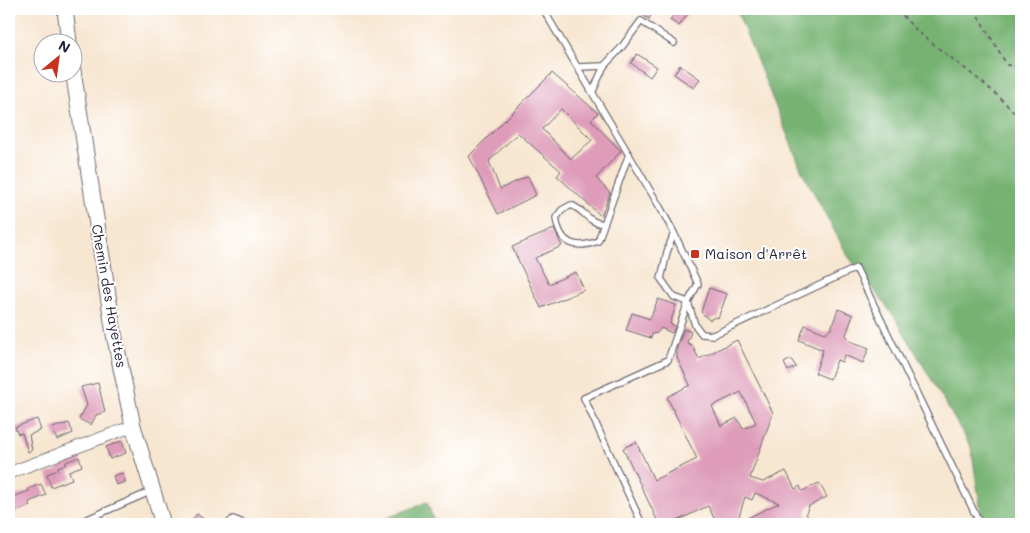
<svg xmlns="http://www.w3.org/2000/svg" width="1030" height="533" font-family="Mali,sans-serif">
<rect width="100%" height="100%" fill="#fff"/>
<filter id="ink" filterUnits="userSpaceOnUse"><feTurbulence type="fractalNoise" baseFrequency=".02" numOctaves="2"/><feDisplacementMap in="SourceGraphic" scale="10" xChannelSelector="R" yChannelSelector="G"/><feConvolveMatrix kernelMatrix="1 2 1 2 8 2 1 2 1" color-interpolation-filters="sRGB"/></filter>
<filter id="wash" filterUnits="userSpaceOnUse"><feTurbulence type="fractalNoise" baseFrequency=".0096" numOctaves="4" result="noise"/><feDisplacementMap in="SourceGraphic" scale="20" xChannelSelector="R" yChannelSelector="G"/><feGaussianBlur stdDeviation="1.12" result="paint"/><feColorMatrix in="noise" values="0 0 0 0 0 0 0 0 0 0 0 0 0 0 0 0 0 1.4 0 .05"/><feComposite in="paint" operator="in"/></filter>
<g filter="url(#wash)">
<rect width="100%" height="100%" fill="#f7e6d0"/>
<!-- forest -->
<g fill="#76b272" stroke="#4c6a56">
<path d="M736 9H1021V524H983L971 447 896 319 848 256 802 171Z"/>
<path d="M427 502 435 524H372Z"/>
</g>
<g id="blocks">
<!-- building -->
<g fill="#de9cb9" fill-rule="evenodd">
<path d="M633 9H655L649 19Z"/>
<path d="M677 9H691L679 26 670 20Z"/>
<path d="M637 54 657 67 650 77 631 63Z"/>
<path d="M680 65 700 79 694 88 674 74Z"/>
<path d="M552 73 598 113 591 120 621 151 596 178 610 193 601 216 557 176 561 171 518 133 489 161 500 189 528 176 536 195 498 214 469 156ZM561 109 592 140 571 159 542 129Z"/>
<path d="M554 229 562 246 535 258 549 284 576 272 584 290 541 308 512 247Z"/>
<path d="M709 288 727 294 718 318 715 317 709 320 701 312Z"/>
<path d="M658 299 676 305 670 324 675 326 672 333 661 328 657 333 652 334 651 338 626 330 632 313 650 319Z"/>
<path d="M838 309 853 315 846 335 850 341 869 348 863 363 844 355 842 362 837 360 830 379 815 373 823 350 799 340 805 325 825 333 831 329Z"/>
<path d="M684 329 691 332 687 343 692 345 699 359 737 340 773 413 750 478 763 482 786 471 795 489 800 486 802 491 819 483 827 497 809 506 806 513 811 524H793L791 521 784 517 772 524H717L708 506 670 524H659L623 448 636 442 654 480 697 459 667 397 690 385 677 358V348ZM741 392 756 423 743 429 737 418 721 426 712 406ZM755 493 779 503 737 523 745 497 752 500Z"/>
<path d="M791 359 796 367 788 371 784 363Z"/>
<path d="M98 383 105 412 96 415 91 425 79 419 87 405 81 387Z"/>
<path d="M37 419 41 430 29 435 32 450 28 452 22 433 18 434 15 427Z"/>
<path d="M69 423 73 433 57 440 52 428Z"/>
<path d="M122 441 126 453 110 459 106 447Z"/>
<path d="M79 457 82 466 69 471 72 479 51 487 47 474 58 470V467L66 464V462Z"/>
<path d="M122 473 125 482 116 485 113 476Z"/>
<path d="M41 484 46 495 29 502 30 506 15 512 10 498 29 491 28 489Z"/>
<path d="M197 514 210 524H189Z"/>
</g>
</g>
</g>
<g filter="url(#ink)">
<use href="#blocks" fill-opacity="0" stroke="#6d676f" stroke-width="1"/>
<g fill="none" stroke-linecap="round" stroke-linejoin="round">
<defs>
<g id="service">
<path d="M545 9 546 14 661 209 674 233 698 284 688 302 674 297 661 279 667 252 674 233"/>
<path d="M578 67 604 66"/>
<path d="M593 91 604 66 621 48 641 21 674 43"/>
<path d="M603 224C587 222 586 211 571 205L562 210 556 218C560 244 575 250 598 241L629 154"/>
<path d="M688 302 695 325 702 334 713 335 856 268 980 524"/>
<path d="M76 524 152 491"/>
<path d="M228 524 233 519 246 524"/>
<path d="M642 524 584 398 668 360 688 302"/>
</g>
<path id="minor" d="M9 473 133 426"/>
<g id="tertiary">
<path d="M65 9 69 42"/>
<path d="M72 64 114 334 133 426 163 524"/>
</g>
</defs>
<!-- service casing -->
<use href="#service" stroke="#6d676f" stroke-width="8"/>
<!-- minor casing -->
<use href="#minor" stroke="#6d676f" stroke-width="13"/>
<!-- tertiary casing -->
<use href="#tertiary" stroke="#6d676f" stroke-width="17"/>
<!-- path -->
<g stroke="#6d676f" stroke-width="2" stroke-dasharray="4 4" stroke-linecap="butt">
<path d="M898 9C912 29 927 39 946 54 972 74 1001 95 1021 121"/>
<path d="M974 9 1007 65 1021 67"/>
</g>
<!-- service -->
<use href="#service" stroke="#fff" stroke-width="5.5"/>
<!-- minor -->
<use href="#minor" stroke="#fff" stroke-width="11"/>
<!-- tertiary -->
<use href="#tertiary" stroke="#fff" stroke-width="15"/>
</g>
</g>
<!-- markers -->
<rect fill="#c8321e" stroke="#fff" stroke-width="2" x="690" y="249" width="10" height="10" rx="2.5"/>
<g text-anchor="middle" stroke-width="4" stroke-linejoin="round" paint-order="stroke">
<!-- poi labels -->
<g font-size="14" fill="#22223b" stroke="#fff" text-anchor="start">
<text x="705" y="259">Maison d'Arrêt</text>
</g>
<!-- street labels -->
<g font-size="14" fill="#22223b" stroke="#fff">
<text transform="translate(109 296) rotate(80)" y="5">Chemin des Hayettes</text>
</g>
</g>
<!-- margin -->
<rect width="1030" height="533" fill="none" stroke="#fff" stroke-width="30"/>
<!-- north arrow -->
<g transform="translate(58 58) rotate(29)"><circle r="24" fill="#ffffff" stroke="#a7a7b1"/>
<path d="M0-4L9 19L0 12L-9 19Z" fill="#c8321e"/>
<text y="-8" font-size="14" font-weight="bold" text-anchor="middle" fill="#22223b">N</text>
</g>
</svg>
